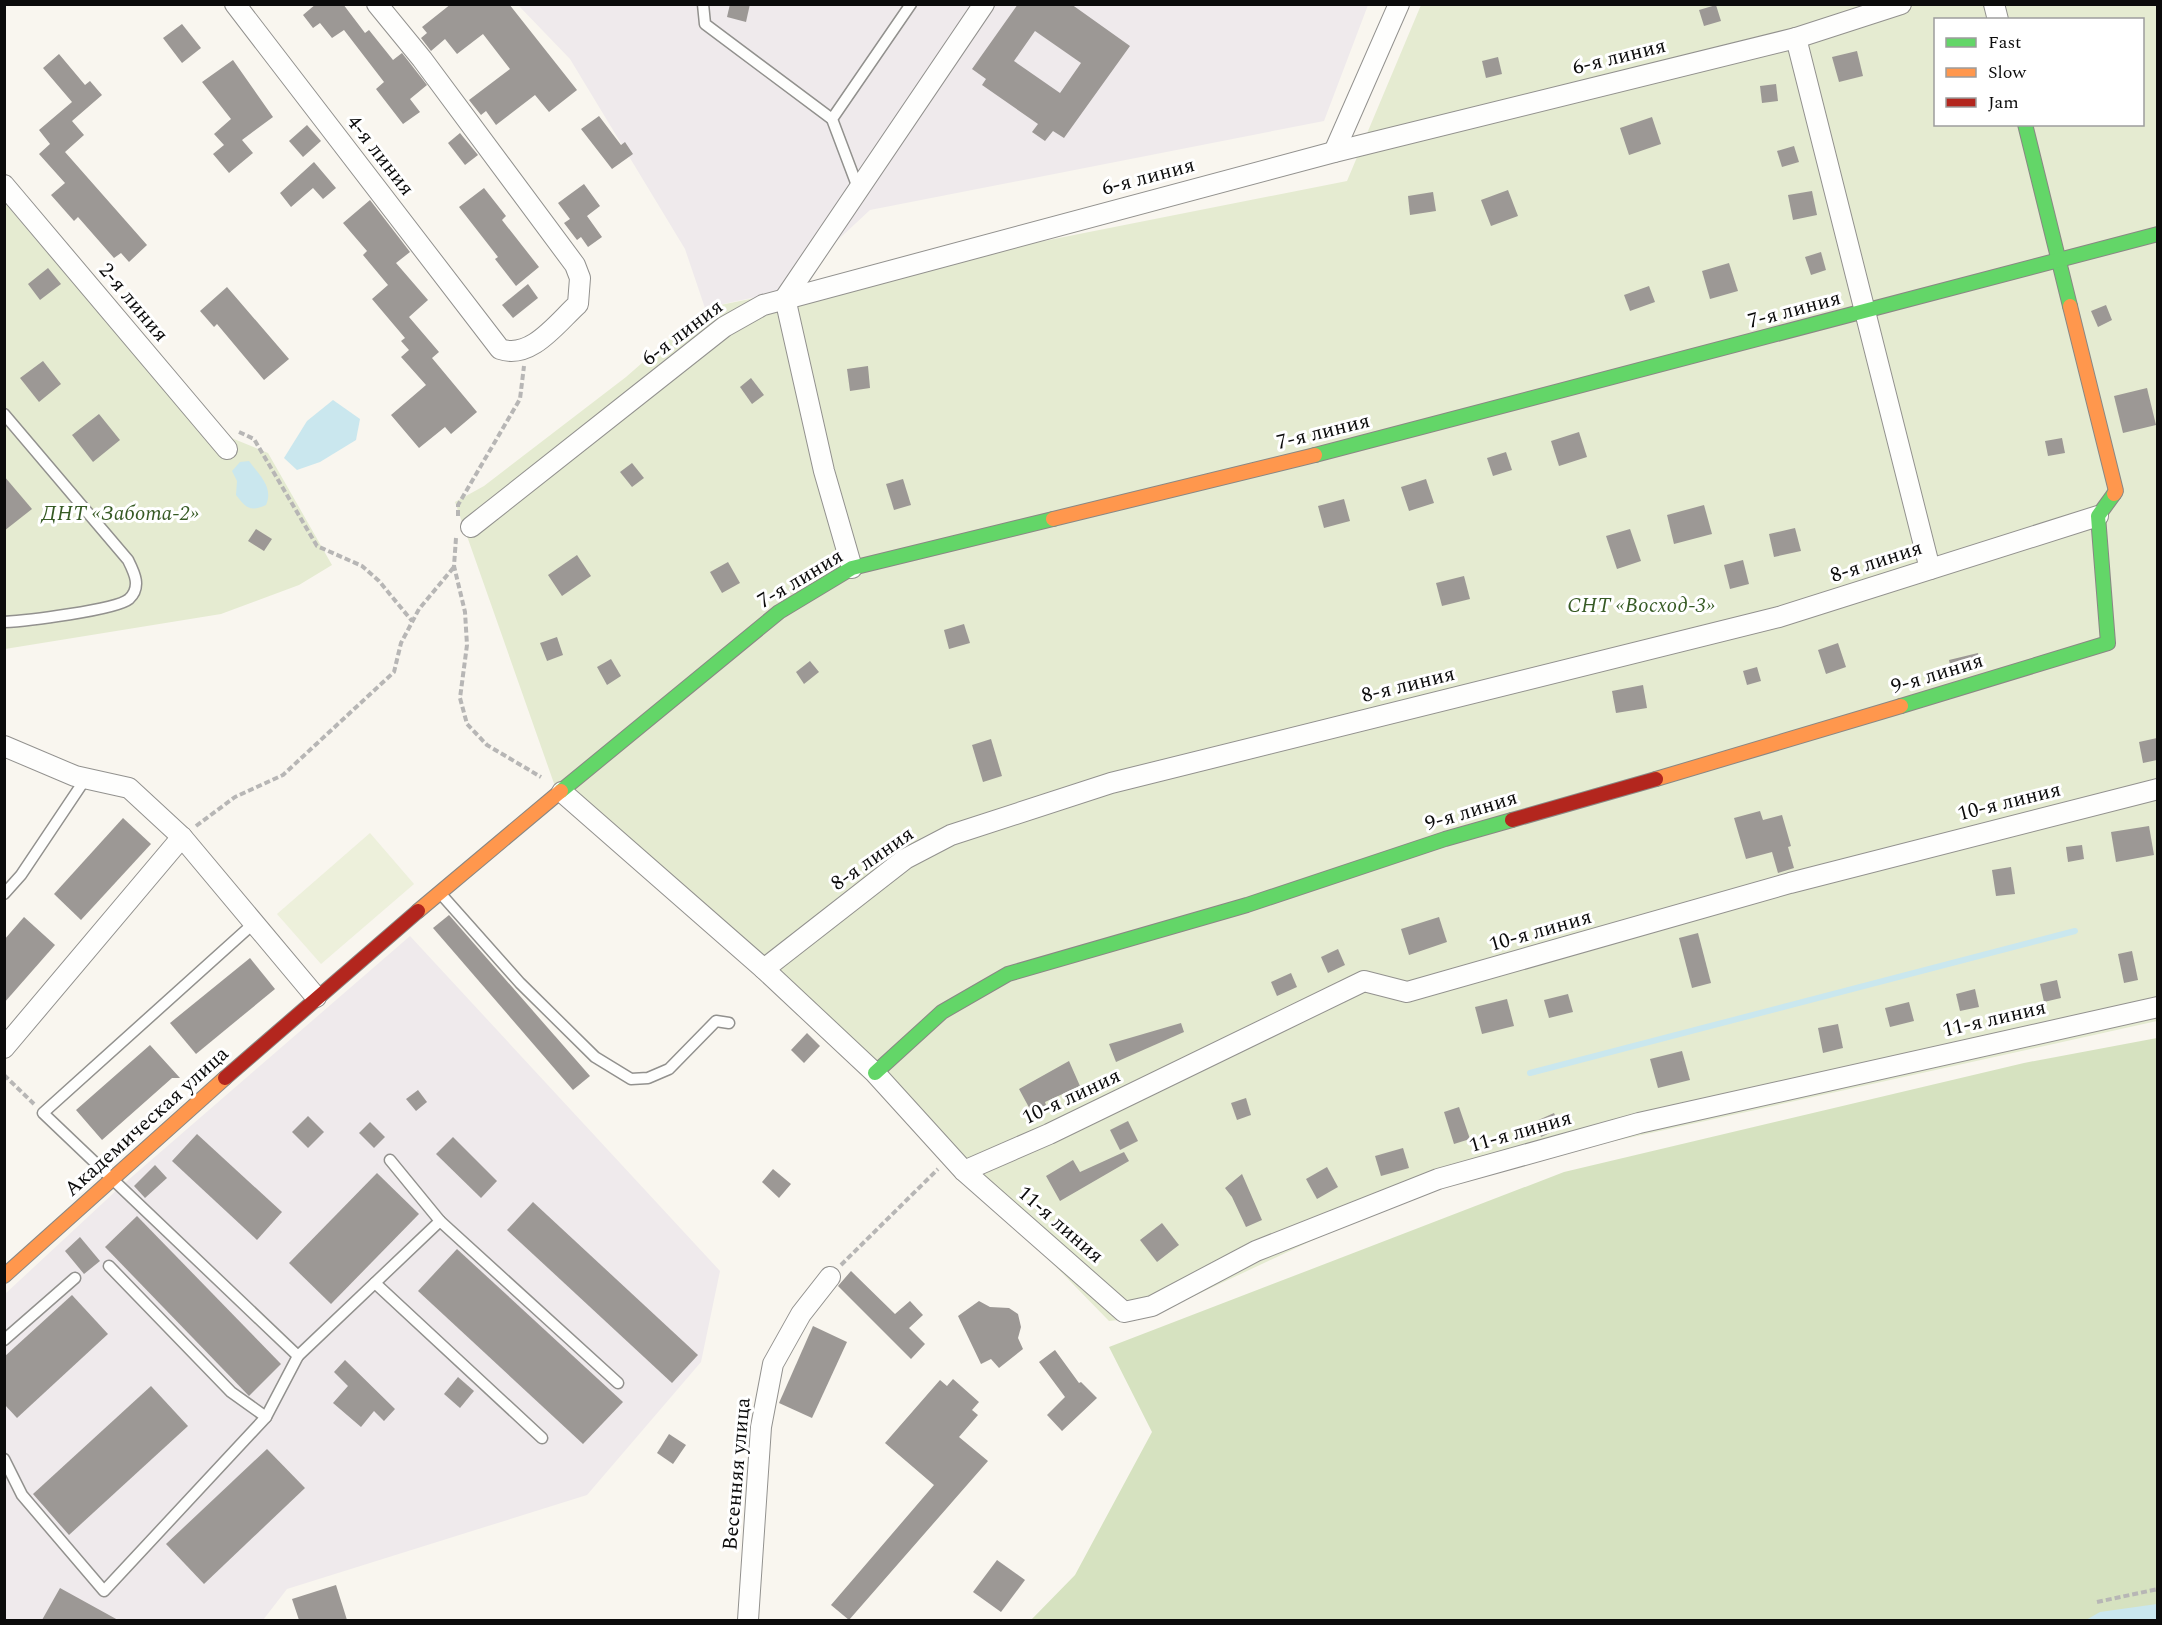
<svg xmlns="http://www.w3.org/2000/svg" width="2162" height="1625" font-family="Spectral,serif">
<rect width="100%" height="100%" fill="#f9f6ef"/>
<!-- industrial -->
<g fill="#efeaec">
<path d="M518 5H1368L1324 121 870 210 783 291 705 308 685 249 570 59Z"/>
<path d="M410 936 720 1271 701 1362 587 1495 287 1589 263 1620H5V1294L119 1188Z"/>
</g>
<!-- green -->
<g fill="#e5ebd1" fill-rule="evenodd">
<path d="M1421 5H2157V1021L1443 1179 1149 1317 1109 1321 870 1076 557 792 455 502 484 486 626 377 705 308 1347 181ZM1936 20H2142V124H1936Z"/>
<path d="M4 202 192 422 268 453 332 565 299 585 221 614 5 649Z"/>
</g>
<!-- forest -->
<path fill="#d6e2c0" d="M2157 1038V1620H1031L1075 1575 1152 1432 1109 1347 1564 1172 2024 1063Z"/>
<!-- pitch -->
<path fill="#edf0db" d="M370 833 414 884 321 964 277 914Z"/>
<!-- water -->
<g fill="#cae7ee">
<path d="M333 400 360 419 356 440 320 462 297 470 284 458 307 421Z"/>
<path d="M249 461C259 475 274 487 266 505 250 512 246 508 236 495L237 481 232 471 240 462Z"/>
<path d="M2157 1604V1620H2086L2100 1612Z"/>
</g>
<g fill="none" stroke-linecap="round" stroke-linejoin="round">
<!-- stream -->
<path stroke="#cae7ee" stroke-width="6" d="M1530 1073 2075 931"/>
</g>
<!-- building -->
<g fill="#9c9895" fill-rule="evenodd">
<path d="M316 4H343L365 33 369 30 393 60 402 53 427 85 410 99 420 112 403 124 376 89 384 82 344 30 332 38 320 23 313 28 303 15Z"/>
<path d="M451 4H509L577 90 549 112 535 95 496 125 486 111 481 115 469 100 510 69 483 34 457 54 445 39 431 51 421 38 427 33 422 27Z"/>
<path d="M730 4H750L746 22 727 17Z"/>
<path d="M1018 4H1071L1130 46 1064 138 1053 131 1045 141 1032 132 1038 124 982 85 986 79 972 69ZM1035 31 1081 63 1060 93 1014 61Z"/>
<path d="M1716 5 1721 21 1704 26 1699 10Z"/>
<path d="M182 24 201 48 182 63 163 38Z"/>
<path d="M1857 51 1863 76 1839 82 1832 57Z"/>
<path d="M59 54 85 85 90 81 102 95 72 121 84 135 65 152 147 245 129 262 121 253 114 258 78 217 74 221 51 195 65 183 39 154 50 144 39 130 72 102 43 68Z"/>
<path d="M1498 57 1502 74 1486 78 1482 61Z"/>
<path d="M233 60 273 117 242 140 253 153 229 173 213 154 224 145 214 134 231 119 202 82Z"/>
<path d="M1776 84 1778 101 1762 103 1760 86Z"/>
<path d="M599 116 621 145 625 142 633 154 612 169 581 129Z"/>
<path d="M1652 117 1661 144 1629 155 1620 128Z"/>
<path d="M307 125 321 141 303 157 289 141Z"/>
<path d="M460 133 478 155 465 165 448 143Z"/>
<path d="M1794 146 1799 162 1782 167 1777 151Z"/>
<path d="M314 162 336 188 323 199 313 188 291 207 280 193Z"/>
<path d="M584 184 600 206 587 216 602 237 588 247 581 237 577 240 564 223 570 219 558 203Z"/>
<path d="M484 188 506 216 502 220 539 267 516 286 495 259 498 257 459 207Z"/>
<path d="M1508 190 1518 216 1491 226 1481 200Z"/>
<path d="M1812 191 1817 215 1793 220 1788 195Z"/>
<path d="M1433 192 1436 211 1410 215 1408 196Z"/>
<path d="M370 200 410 252 396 263 428 300 409 317 439 352 432 358 477 412 451 434 445 427 419 448 391 415 426 385 401 357 409 350 401 341 405 338 372 299 388 285 363 255 367 251 343 223Z"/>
<path d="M1821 252 1826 270 1811 275 1805 257Z"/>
<path d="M1729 263 1738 291 1710 299 1702 271Z"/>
<path d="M48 268 61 284 40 300 28 284Z"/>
<path d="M528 284 538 298 513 318 502 305Z"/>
<path d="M1649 286 1655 302 1630 311 1624 295Z"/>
<path d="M227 287 289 359 264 380 217 324 214 327 200 311Z"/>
<path d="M2106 305 2112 320 2098 327 2091 311Z"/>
<path d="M43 361 61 384 39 402 20 378Z"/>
<path d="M868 366 870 388 850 391 847 369Z"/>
<path d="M751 378 764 395 752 404 740 387Z"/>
<path d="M2147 388 2156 425 2123 433 2114 396Z"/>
<path d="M99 414 120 440 93 462 72 435Z"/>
<path d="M1579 432 1587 457 1559 466 1551 441Z"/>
<path d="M2062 438 2065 453 2048 456 2045 441Z"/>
<path d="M1506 452 1512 470 1493 476 1487 458Z"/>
<path d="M632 463 644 478 632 487 620 472Z"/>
<path d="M4 476 32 509 4 531Z"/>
<path d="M903 479 911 505 894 510 886 484Z"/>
<path d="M1426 479 1434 503 1409 511 1401 487Z"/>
<path d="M1344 499 1350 521 1324 528 1318 506Z"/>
<path d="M1704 505 1712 534 1674 544 1667 515Z"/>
<path d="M1795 528 1801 551 1774 557 1769 534Z"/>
<path d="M256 529 272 539 264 551 248 541Z"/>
<path d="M1630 529 1641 561 1617 569 1606 536Z"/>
<path d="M577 555 591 576 562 596 548 575Z"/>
<path d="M1743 560 1749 584 1730 589 1724 565Z"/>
<path d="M728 562 740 583 722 593 710 572Z"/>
<path d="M1464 576 1470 599 1442 606 1436 583Z"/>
<path d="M964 624 970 643 949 649 944 630Z"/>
<path d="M557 637 563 655 547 661 540 643Z"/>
<path d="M1838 643 1846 667 1826 674 1818 650Z"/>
<path d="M1978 653 1981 664 1952 673 1949 660Z"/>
<path d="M611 659 621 676 607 685 597 667Z"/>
<path d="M810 661 819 672 804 684 796 672Z"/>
<path d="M1757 667 1761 681 1747 685 1743 671Z"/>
<path d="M1643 685 1647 708 1616 713 1612 691Z"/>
<path d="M2157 738V760L2143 763 2139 742Z"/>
<path d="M991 739 1002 776 983 782 972 745Z"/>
<path d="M1760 811 1763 820 1782 815 1791 846 1788 847 1794 868 1778 873 1772 852 1746 859 1734 818Z"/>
<path d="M123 818 151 844 81 920 54 894Z"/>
<path d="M2149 826 2154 855 2116 862 2111 832Z"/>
<path d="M2082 845 2084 859 2068 862 2066 847Z"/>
<path d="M2011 867 2015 894 1996 896 1992 870Z"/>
<path d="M449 915 590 1076 573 1090 433 928Z"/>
<path d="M24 917 55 945 4 1003V940Z"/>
<path d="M1439 917 1447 942 1409 955 1401 929Z"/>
<path d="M1698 933 1711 983 1692 988 1679 938Z"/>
<path d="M1338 949 1345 965 1328 973 1321 957Z"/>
<path d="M2132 951 2138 980 2124 983 2118 954Z"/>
<path d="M250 958 275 989 196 1054 170 1023Z"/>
<path d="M1291 973 1297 987 1277 996 1271 982Z"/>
<path d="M2057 980 2061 998 2044 1002 2040 984Z"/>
<path d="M1975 989 1979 1007 1960 1011 1956 994Z"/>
<path d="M1568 994 1573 1012 1549 1018 1544 1000Z"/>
<path d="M1507 999 1514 1026 1482 1034 1475 1007Z"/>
<path d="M1909 1002 1914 1021 1890 1027 1885 1008Z"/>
<path d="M1181 1023 1184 1032 1116 1062 1109 1044Z"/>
<path d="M1838 1024 1843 1048 1823 1053 1818 1028Z"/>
<path d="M807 1033 820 1046 804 1063 791 1050Z"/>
<path d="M150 1045 180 1078H172L102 1140 76 1110Z"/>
<path d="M1682 1051 1690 1080 1658 1088 1650 1059Z"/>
<path d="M1069 1061 1080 1086 1045 1102 1046 1105 1032 1113 1019 1089Z"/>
<path d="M418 1090 427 1102 416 1111 406 1099Z"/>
<path d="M1246 1098 1251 1115 1237 1120 1231 1103Z"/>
<path d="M1459 1107 1470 1139 1454 1144 1444 1112Z"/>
<path d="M1554 1113 1561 1128 1541 1137 1534 1122Z"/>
<path d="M308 1116 324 1132 308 1148 292 1132Z"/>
<path d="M1128 1121 1138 1141 1120 1150 1110 1130Z"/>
<path d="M370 1122 385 1137 374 1148 359 1133Z"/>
<path d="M197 1134 282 1212 257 1240 172 1161Z"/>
<path d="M453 1137 497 1181 481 1198 436 1154Z"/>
<path d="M1403 1148 1409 1168 1381 1176 1375 1156Z"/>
<path d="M1124 1152 1129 1161 1060 1201 1046 1176 1073 1160 1080 1172Z"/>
<path d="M155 1165 167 1178 145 1198 134 1186Z"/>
<path d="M1327 1167 1338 1187 1317 1199 1306 1179Z"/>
<path d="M773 1169 791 1184 779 1198 762 1182Z"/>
<path d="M377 1173 419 1214 331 1304 289 1263Z"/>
<path d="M1242 1174 1262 1220 1246 1227 1232 1197 1225 1188Z"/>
<path d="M533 1202 698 1355 672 1383 507 1230Z"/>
<path d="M137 1216 281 1364 249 1396 105 1247Z"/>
<path d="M1162 1223 1179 1245 1157 1262 1140 1240Z"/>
<path d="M80 1237 100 1261 84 1274 65 1251Z"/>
<path d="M457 1249 623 1402 583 1444 418 1291Z"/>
<path d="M851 1271 895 1314 910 1301 923 1315 909 1328 925 1344 911 1359 838 1286Z"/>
<path d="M72 1295 108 1334 17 1418 4 1404V1357Z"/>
<path d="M979 1301 990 1307 1009 1308 1018 1314 1021 1327 1018 1338 1023 1349 999 1368 991 1359 981 1364 958 1316Z"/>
<path d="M813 1326 847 1342 812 1418 779 1403Z"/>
<path d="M1055 1350 1079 1383 1081 1382 1097 1398 1062 1431 1047 1415 1065 1397 1039 1362Z"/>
<path d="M345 1360 395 1409 384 1421 374 1411 361 1427 333 1403 348 1386 334 1372Z"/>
<path d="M458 1377 474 1391 460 1408 444 1394Z"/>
<path d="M953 1379 979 1402 972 1410 978 1415 959 1437 988 1461 849 1620 831 1605 934 1485 885 1443 940 1380 947 1386Z"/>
<path d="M151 1386 188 1426 69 1535 33 1494Z"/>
<path d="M669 1434 686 1445 673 1464 657 1453Z"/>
<path d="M267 1449 305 1488 204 1584 166 1544Z"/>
<path d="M997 1560 1025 1580 1001 1612 973 1592Z"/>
<path d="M336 1585 347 1620H299L292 1599Z"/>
<path d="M60 1588 118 1620H42Z"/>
</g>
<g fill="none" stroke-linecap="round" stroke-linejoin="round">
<defs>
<g id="lane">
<path d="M703 4 705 24 832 119"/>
<path d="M858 188 832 119 911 4"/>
<path d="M4 414 128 560C134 572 142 587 129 599 116 610 25 621 4 622"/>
<path d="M440 893 520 983 595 1057 631 1079 648 1078 669 1069 716 1021 729 1023"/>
<path d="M4 894 21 875 86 778"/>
<path d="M254 923 43 1113 298 1356 440 1221 618 1383"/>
<path d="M390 1160 440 1221"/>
<path d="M109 1266 231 1392 266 1417"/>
<path d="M375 1283 542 1438"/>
<path d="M4 1340 75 1278"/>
<path d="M4 1459 22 1495 104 1591 266 1417 298 1356"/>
</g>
<g id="street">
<path d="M235 4 500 349C531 360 557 323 578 304L580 278 575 265 422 59 377 4"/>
<path d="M1994 4 1998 20"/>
<path d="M1796 38 1930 569"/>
<path d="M1334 152 1399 4"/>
<path d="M4 185 227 449"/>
<path d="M471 527 724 327 763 305 1334 152 1796 38 1901 4"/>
<path d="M852 568 824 471 785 298 984 4"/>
<path d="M4 746 75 776 129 788 182 837"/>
<path d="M562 792 764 969 875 1073 964 1171 1124 1312 1152 1306 1256 1251 1438 1179 1639 1123 2158 1007"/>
<path d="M764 969 905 859 951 835 1111 783 1779 617 2098 516"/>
<path d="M4 1048 182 837 316 997"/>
<path d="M964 1171 1049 1134 1364 981 1407 992 1790 883 2158 789"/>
<path d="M748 1620 761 1427 773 1364 801 1314 830 1277"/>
</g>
<g id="fast">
<path d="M2025 124 2070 306"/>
<path d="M1315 455 2158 234"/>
<path d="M1901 706 2108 643 2098 516 2114 494"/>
<path d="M561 791 779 612 852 568 1053 519"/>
<path d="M875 1073 942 1012 1008 974 1247 905 1445 839 1512 820"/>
</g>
<g id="slow">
<path d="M2070 306 2116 491 2114 494"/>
<path d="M1053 519 1315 455"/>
<path d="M1656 779 1901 706"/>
<path d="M418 911 561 791"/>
<path d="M4 1276 225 1078"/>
</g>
<g id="jam">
<path d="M1512 820 1656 779"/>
<path d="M225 1078 418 911"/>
</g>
</defs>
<!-- lane casing -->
<use href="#lane" stroke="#92918e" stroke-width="13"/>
<!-- street casing -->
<use href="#street" stroke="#92918e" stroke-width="22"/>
<!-- fast casing -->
<use href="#fast" stroke="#898784" stroke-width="16"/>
<!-- slow casing -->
<use href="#slow" stroke="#898784" stroke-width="16"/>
<!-- jam casing -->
<use href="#jam" stroke="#898784" stroke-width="16"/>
<!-- path -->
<g stroke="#b7b6b5" stroke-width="4" stroke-dasharray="6 3" stroke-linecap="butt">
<path d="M239 432 254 439 317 546 362 566 379 581 412 621"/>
<path d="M458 516V505L520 399 524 366"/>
<path d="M456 538 454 566 465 612 467 645 460 698 467 724 487 745 541 777"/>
<path d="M196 826 235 797 283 775 394 672 401 643 419 609 454 567"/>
<path d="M4 1075 34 1104"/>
<path d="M841 1265 938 1169"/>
<path d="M2097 1602 2158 1589"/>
</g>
<!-- lane -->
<use href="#lane" stroke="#fefefd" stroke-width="10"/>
<!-- street -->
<use href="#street" stroke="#fefefd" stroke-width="20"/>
<!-- fast -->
<use href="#fast" stroke="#63d668" stroke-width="14"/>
<!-- slow -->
<use href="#slow" stroke="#ff974d" stroke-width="14"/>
<!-- jam -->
<use href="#jam" stroke="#b3261e" stroke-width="14"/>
</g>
<g text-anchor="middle" stroke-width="6" stroke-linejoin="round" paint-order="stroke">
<!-- street labels -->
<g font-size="21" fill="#0b0b0b" stroke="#fff">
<text transform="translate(1619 56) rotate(-14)" y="7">6-я линия</text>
<text transform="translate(381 155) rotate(52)" y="7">4-я линия</text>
<text transform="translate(1148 176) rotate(-15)" y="7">6-я линия</text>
<text transform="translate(134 302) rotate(50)" y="7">2-я линия</text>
<text transform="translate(1794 309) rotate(-15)" y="7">7-я линия</text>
<text transform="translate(682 332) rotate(-37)" y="7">6-я линия</text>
<text transform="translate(1323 431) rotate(-14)" y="7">7-я линия</text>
<text transform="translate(1876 561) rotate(-18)" y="7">8-я линия</text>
<text transform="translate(800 578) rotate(-31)" y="7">7-я линия</text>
<text transform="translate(1937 673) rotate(-17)" y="7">9-я линия</text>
<text transform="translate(1408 684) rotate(-14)" y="7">8-я линия</text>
<text transform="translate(2009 801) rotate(-14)" y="7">10-я линия</text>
<text transform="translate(1471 810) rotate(-17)" y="7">9-я линия</text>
<text transform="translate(872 858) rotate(-35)" y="7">8-я линия</text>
<text transform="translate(1540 930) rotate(-16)" y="7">10-я линия</text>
<text transform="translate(1994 1018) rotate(-13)" y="7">11-я линия</text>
<text transform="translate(1071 1096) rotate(-25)" y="7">10-я линия</text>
<text transform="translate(146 1121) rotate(-42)" y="7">Академическая улица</text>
<text transform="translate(1520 1131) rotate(-16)" y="7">11-я линия</text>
<text transform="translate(1061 1224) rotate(41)" y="7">11-я линия</text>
<text transform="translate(736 1474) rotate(-85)" y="7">Весенняя улица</text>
</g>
<!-- park labels -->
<g font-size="21" font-style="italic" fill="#365a24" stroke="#fff">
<text x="120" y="520">ДНТ «Забота-2»</text>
<text x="1641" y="612">СНТ «Восход-3»</text>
</g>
</g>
<!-- border -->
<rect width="2162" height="1625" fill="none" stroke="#0b0b0b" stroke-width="12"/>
<!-- legend -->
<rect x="1934" y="18" width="210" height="108" fill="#ffffff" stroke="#9d9d9d" stroke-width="1.5"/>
<rect x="1946" y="38" width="30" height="9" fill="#63d668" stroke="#9d9d9d" stroke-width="1.5"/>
<text x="1988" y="48" font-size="18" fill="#0b0b0b">Fast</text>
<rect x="1946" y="68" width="30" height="9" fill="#ff974d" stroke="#9d9d9d" stroke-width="1.5"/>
<text x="1988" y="78" font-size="18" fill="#0b0b0b">Slow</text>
<rect x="1946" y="98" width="30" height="9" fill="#b3261e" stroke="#9d9d9d" stroke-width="1.5"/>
<text x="1988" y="108" font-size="18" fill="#0b0b0b">Jam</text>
</svg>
